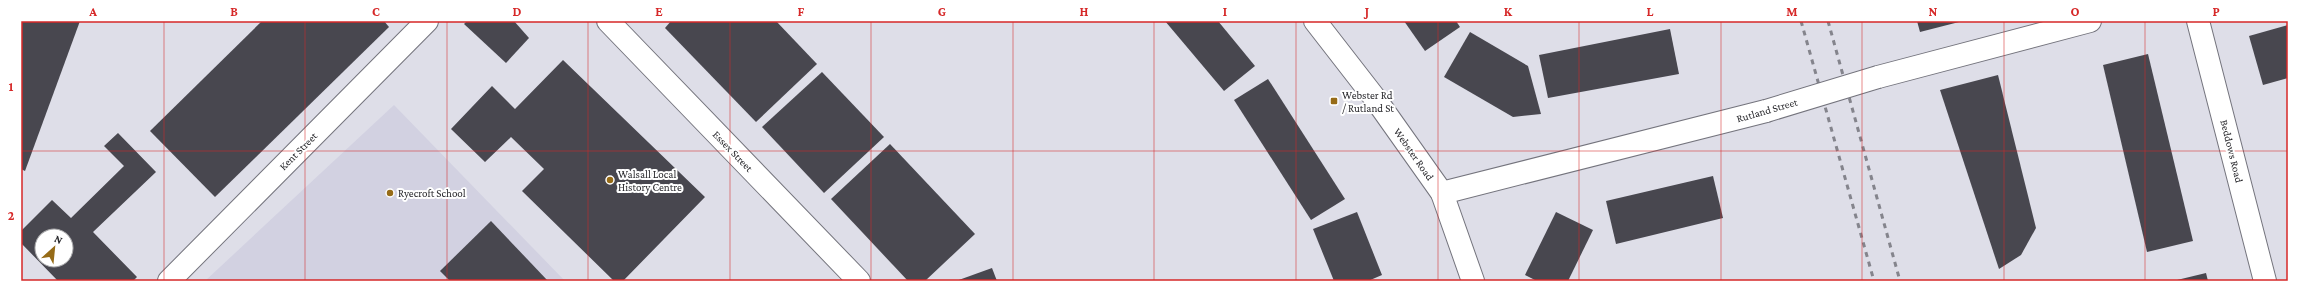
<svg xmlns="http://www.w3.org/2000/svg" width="2309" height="302" font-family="'Crimson Pro',serif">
<rect width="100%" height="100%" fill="#dedee8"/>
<!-- built -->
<path fill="#d2d1e1" d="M394 105 565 281H205Z"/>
<!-- building -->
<g fill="#48474f" fill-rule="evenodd">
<path d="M21 21H80L25 171 21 169Z"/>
<path d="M262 21H384L389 27 215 197 150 131Z"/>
<path d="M467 21H514L529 38 506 63 464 24Z"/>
<path d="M671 21H776L817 64 756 122 665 28Z"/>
<path d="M1165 21H1218L1255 66 1224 91Z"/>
<path d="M1404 21H1456L1460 27 1425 51Z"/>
<path d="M1917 21H1959V22L1920 32Z"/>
<path d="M2288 25V78L2263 85 2249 36Z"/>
<path d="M1670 29 1679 74 1548 98 1539 55Z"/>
<path d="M1470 32 1528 66 1541 114 1513 117 1444 77Z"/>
<path d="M2148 54 2193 241 2147 252 2103 65Z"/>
<path d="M563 60 705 197 623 281H614L522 191 544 169 511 137 485 162 451 129 492 86 515 109Z"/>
<path d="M822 72 884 137 824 193 762 127Z"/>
<path d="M1998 75 2036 228 2021 255 1999 269 1940 90Z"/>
<path d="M1268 79 1345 199 1311 220 1234 100Z"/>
<path d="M118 133 156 172 93 232 137 277 133 281H58L21 243V231L52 200 71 218 124 166 104 146ZM42 236H66V260H42Z"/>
<path d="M890 144 975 234 925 281H908L831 199Z"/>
<path d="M1713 176 1723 218 1616 244 1606 201Z"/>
<path d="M1357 212 1382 275 1368 281H1334L1313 229Z"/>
<path d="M1556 212 1593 230 1568 281H1537L1525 275Z"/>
<path d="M491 221 548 281H450L440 271Z"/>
<path d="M992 268 997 281H956Z"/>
<path d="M2206 273 2208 281H2177V280Z"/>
</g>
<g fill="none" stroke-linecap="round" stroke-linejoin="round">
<defs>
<g id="minor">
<path d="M608 21 859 281"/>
<path d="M1315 21 1374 97 1442 193 1473 281"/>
<path d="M2198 21 2265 281"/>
<path d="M1878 77 2090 21"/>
<path d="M1442 193 1766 111"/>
<path d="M169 281 427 21"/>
</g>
</defs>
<!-- minor casing -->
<use href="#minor" stroke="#74747d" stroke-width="24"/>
<!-- minor -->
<use href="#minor" stroke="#fff" stroke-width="22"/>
<!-- rail -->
<g stroke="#84848c" stroke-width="3" stroke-dasharray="5 5" stroke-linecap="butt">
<path d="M1801 21 1874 281"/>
<path d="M1828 21 1900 281"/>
</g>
<defs>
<path id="minor-bridge" d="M1766 111 1878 77"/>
</defs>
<!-- minor-bridge casing -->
<use href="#minor-bridge" stroke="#74747d" stroke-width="24" stroke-linecap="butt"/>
<!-- minor-bridge -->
<use href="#minor-bridge" stroke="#fff" stroke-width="22"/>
</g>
<!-- grid -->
<path fill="none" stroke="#d62828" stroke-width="1" stroke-opacity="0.55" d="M164 21V281M305 21V281M447 21V281M588 21V281M730 21V281M871 21V281M1013 21V281M1154 21V281M1296 21V281M1438 21V281M1579 21V281M1721 21V281M1862 21V281M2004 21V281M2145 21V281M21 151H2288"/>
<!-- markers -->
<g fill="#966b17" stroke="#fff" stroke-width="1.5">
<rect x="1330" y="97" width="8" height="8" rx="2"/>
<circle cx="610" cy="180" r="4"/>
<circle cx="390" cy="193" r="4"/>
</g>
<g text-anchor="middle" stroke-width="4" stroke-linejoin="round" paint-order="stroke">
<!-- poi labels -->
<g font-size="11" fill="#28282c" stroke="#fff" text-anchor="start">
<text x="1342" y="99">Webster Rd<tspan x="1342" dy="13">/ Rutland St</tspan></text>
<text x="618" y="178">Walsall Local<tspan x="618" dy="13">History Centre</tspan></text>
<text x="398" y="197">Ryecroft School</text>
</g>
<!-- street labels -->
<g font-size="11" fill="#28282c" stroke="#fff">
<text transform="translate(1767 110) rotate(-16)" y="4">Rutland Street</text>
<text transform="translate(298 151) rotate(-45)" y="4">Kent Street</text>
<text transform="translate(733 151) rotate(46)" y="4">Essex Street</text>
<text transform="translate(2232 151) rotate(76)" y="4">Beddows Road</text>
<text transform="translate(1414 154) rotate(55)" y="4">Webster Road</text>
</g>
</g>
<!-- border -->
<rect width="2309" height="302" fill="none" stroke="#ffffff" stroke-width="44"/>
<!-- north arrow -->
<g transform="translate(54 248) rotate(27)"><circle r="19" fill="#ffffff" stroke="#a9a9ab"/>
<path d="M0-3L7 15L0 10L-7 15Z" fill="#966b17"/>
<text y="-6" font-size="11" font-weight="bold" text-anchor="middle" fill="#28282c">N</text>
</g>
<rect x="22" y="22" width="2265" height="258" fill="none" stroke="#d62828" stroke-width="1.5"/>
<g font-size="13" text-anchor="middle" font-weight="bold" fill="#d62828">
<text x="93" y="16">A</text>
<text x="234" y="16">B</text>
<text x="376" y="16">C</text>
<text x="517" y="16">D</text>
<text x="659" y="16">E</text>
<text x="801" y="16">F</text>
<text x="942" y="16">G</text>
<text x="1084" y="16">H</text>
<text x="1225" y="16">I</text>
<text x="1367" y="16">J</text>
<text x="1508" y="16">K</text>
<text x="1650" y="16">L</text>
<text x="1792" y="16">M</text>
<text x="1933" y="16">N</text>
<text x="2075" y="16">O</text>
<text x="2216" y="16">P</text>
<text x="11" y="91">1</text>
<text x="11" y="220">2</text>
</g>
</svg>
